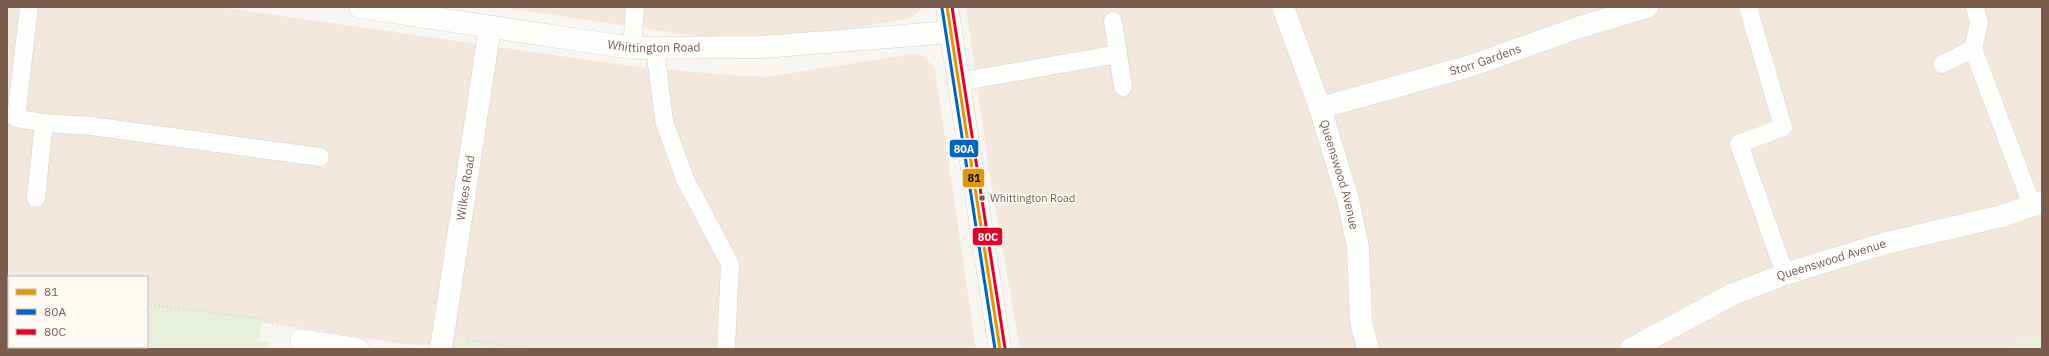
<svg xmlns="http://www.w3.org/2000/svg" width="2049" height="356" font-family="'IBM Plex Sans',sans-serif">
<rect width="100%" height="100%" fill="#f9f5f0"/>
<!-- residential -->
<g fill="#f2e8de">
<path d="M7 7H219L630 66 727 75 766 77 913 54 923 56 935 69 976 349H488L467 346 403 344 147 304V277H9V347H105L104 349H7Z"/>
<path d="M500 7H921L918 12 910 18 815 35 716 39Z"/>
<path d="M966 7H2042V334L2008 349H1020L991 182Z"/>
</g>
<!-- green -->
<g fill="#e7f0db">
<path d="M147 304 262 319 259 341 269 342 268 349H113V347H147Z"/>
<path d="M2042 334V349H2008Z"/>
<path d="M450 338 531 349H448Z"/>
</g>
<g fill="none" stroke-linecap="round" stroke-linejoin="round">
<defs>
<g id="lane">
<path d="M29 7 16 118 44 123 36 198"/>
<path d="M1748 7 1783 127 1739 144 1785 274"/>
<path d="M1113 21 1123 87"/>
<path d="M632 48 635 7"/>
<path d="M655 48 664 121 685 179 730 264 726 347"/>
<path d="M1973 49 2032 205"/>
<path d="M1942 64 1973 49 1979 23 1975 7"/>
<path d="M958 82 1118 54"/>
<path d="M44 123 91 126 320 157"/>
</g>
<g id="street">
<path id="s1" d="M360 7 632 48 763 47 951 32"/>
<path id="s2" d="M1283 7 1320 108 1348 200 1358 247 1361 322 1368 349"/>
<path id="s3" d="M1320 108 1470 66 1580 27 1647 7"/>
<path d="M301 340 358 349"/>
<path id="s4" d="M441 349 490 27"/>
<path id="s5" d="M1631 349 1733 294 1785 274 1886 243 2002 216 2042 202"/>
</g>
<path id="secondary" d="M947 7 1000 349"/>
</defs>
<!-- lane casing -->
<use href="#lane" stroke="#d7d1cb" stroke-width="19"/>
<!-- street casing -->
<use href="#street" stroke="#d7d1cb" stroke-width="23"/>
<!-- secondary casing -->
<use href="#secondary" stroke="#d9d2cb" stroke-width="23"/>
<!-- path -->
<g stroke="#dcd5d0" stroke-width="2.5" stroke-dasharray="1 3" stroke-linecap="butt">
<path d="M147 304 262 319 277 327"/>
<path d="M468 340 531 349"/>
<path d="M113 349V347"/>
</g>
<!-- lane -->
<use href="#lane" stroke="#fefefd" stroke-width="18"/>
<!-- street -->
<use href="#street" stroke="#fefefd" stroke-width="22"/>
<!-- secondary -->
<use href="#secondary" stroke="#fefefd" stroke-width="22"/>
<defs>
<path id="bus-1" d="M947 7 1000 349"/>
<path id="bus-2" d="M942 8 995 349"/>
<path id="bus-3" d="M952 7 1005 348"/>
</defs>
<!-- bus-1 casing -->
<use href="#bus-1" stroke="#fffaf3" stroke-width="6"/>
<!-- bus-2 casing -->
<use href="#bus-2" stroke="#fffaf3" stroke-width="6"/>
<!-- bus-3 casing -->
<use href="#bus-3" stroke="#fffaf3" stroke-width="6"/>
<!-- bus-1 -->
<use href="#bus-1" stroke="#de970f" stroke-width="3"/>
<!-- bus-2 -->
<use href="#bus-2" stroke="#0065bd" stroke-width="3"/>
<!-- bus-3 -->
<use href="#bus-3" stroke="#e4002b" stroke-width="3"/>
</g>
<!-- markers -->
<circle fill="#7a5c4d" stroke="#fffaf3" stroke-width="1.5" cx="982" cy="198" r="3.5"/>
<g text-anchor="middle" stroke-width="3" stroke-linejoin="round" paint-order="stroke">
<!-- bus labels -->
<g font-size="11" fill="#7a5c4d" stroke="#fffaf3" text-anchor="start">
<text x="990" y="202">Whittington Road</text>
</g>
<!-- street labels -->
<g font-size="12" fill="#7a5c4d" stroke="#fffaf3">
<text dy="4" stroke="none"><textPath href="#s1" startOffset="297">Whittington Road</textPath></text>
<text dy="4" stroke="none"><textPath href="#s3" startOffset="172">Storr Gardens</textPath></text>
<text dy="4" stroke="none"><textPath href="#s2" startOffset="177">Queenswood Avenue</textPath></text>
<text dy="4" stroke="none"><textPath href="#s4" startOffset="163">Wilkes Road</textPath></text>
<text dy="4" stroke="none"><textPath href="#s5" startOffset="220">Queenswood Avenue</textPath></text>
</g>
</g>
<g stroke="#fffaf3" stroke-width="1.5">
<rect x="949" y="139" width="30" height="19" rx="4" fill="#0065bd"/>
<rect x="962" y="168" width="23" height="20" rx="4" fill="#de970f"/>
<rect x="972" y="227" width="31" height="19" rx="4" fill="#e4002b"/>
</g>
<g font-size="11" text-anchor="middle" font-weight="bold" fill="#fff">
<text x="964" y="153">80A</text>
<text x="988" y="241">80C</text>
</g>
<g font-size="11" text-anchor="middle" font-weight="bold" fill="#111">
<text x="974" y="182">81</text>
</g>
<!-- border -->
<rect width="2049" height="356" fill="none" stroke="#7a5c4d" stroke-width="16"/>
<!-- legend -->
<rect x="8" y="276" width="140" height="72" fill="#fffaf3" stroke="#cabbb1"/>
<rect x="16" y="289" width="20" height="6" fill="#de970f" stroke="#cabbb1"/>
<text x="44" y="296" font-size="12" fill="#7a5c4d">81</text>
<rect x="16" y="309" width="20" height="6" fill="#0065bd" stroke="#cabbb1"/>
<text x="44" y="316" font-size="12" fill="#7a5c4d">80A</text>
<rect x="16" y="329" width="20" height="6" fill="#e4002b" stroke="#cabbb1"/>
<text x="44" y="336" font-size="12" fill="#7a5c4d">80C</text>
</svg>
